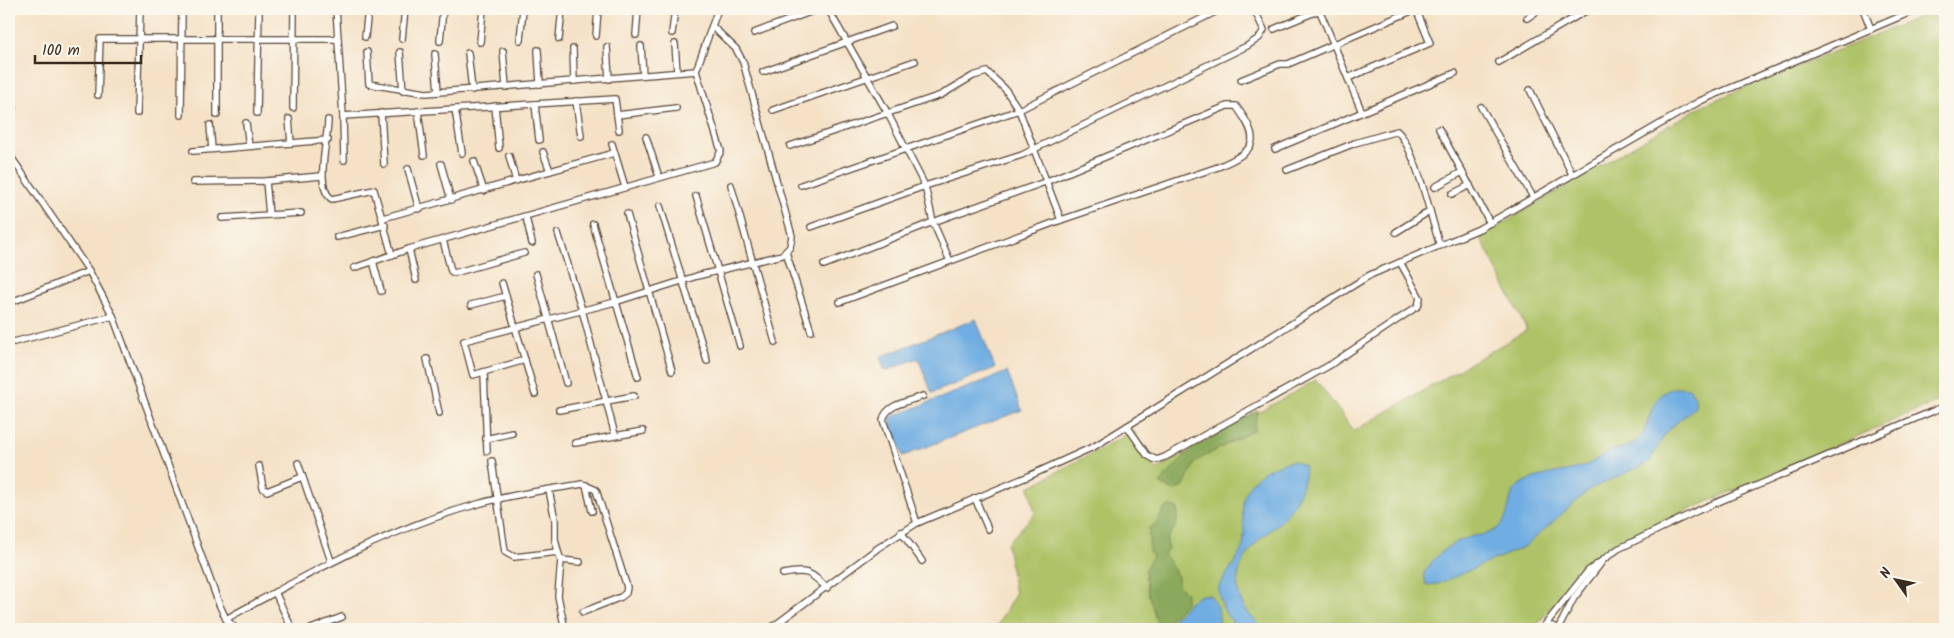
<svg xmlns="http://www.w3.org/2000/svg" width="1954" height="638" font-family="Kalam,sans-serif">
<rect width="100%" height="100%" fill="#fbf7ec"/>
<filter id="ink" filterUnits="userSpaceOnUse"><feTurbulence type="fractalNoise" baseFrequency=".02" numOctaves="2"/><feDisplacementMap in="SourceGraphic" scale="10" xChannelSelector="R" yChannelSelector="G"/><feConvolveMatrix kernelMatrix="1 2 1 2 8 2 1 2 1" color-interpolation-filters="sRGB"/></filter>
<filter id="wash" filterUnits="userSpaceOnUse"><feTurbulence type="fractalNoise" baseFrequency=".0096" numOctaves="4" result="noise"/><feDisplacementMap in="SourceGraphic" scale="20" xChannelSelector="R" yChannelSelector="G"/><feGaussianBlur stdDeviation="1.12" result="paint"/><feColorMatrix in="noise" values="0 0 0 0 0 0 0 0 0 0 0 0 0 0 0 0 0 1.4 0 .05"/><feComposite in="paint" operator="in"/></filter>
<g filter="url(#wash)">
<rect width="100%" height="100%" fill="#f4e1c6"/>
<!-- green -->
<path fill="#aec368" stroke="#747643" d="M1939 9H1945V398L1625 538 1591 559 1572 579 1534 629H991L998 624 1015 594 1007 543 1035 514 1029 487 1134 431 1156 470 1316 380 1354 431 1527 330 1480 237 1703 105Z"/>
<!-- forest -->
<g fill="#8aa95c" stroke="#626a3d">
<path d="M1258 410 1254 430 1196 461 1183 487 1173 491 1160 483 1192 448Z"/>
<path d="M1169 506 1177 508C1180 520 1174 530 1167 539L1168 549 1164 554 1178 577V586L1186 593V602L1166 623H1157L1147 589 1145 569 1153 556 1149 552V528C1157 523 1160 519 1162 511Z"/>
</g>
<!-- water -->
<g fill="#70ade2" stroke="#566c80">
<path d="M976 319 995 368 932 393 918 358 885 371 880 357Z"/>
<path d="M1007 372 1022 410 903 456 889 418Z"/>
<path d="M1677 387 1689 388 1695 397V407L1666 432 1649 463 1590 489 1526 546 1438 584 1426 585 1424 573C1434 557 1448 543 1467 538 1478 534 1489 536 1499 527 1513 515 1504 493 1523 483 1541 473 1564 473 1582 467 1591 464 1597 458 1605 454 1615 448 1627 449 1636 441 1655 425 1643 397 1677 387Z"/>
<path d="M1294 461 1305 466C1305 482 1297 502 1286 515 1279 525 1267 532 1258 541 1231 569 1230 599 1259 624V629H1233L1232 621C1225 617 1217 595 1219 586 1226 574 1239 559 1243 545 1246 532 1241 516 1243 502 1248 476 1271 465 1294 461Z"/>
<path d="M1201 595H1210L1218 607 1220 629H1164L1189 602Z"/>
</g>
</g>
<g filter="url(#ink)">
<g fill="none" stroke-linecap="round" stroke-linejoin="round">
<defs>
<g id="minor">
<path d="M336 9 343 116 615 99 619 130"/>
<path d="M828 9 887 112 925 186 933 222 950 261"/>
<path d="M1319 9 1362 112"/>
<path d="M1863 9 1871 29"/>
<path d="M1527 18 1540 9"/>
<path d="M1274 29 1322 9"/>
<path d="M672 33 675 9"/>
<path d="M754 33 818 9"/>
<path d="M636 35 638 9"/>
<path d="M596 36 598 9"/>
<path d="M365 37 368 9"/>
<path d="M402 39 405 9"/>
<path d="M559 39 562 9"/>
<path d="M520 40 523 9"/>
<path d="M440 41 443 9"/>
<path d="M480 42 483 9"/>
<path d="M675 44 677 72"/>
<path d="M641 46 643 75"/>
<path d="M607 47 609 79"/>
<path d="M573 49 574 81"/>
<path d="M538 50 540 84"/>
<path d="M503 51 506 87"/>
<path d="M367 52 369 84 426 93 696 71"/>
<path d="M400 52 403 91"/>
<path d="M468 53 472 90"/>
<path d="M435 54 438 92"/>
<path d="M1499 62 1589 9"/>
<path d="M763 72 892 26"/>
<path d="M1348 78 1430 43 1416 9"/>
<path d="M1241 80 1280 64H1288L1416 9"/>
<path d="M1530 90 1572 174"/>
<path d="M98 95 100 39H338"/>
<path d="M576 101 581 136"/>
<path d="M535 104 539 140"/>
<path d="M495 106 499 148"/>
<path d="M1481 107 1533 197"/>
<path d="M293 108 294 9"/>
<path d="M455 109 462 153"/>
<path d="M773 110 915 61"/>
<path d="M418 111 424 155"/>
<path d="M137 113 140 9"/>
<path d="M257 113 259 9"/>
<path d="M381 113 384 164"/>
<path d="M9 114 13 107"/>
<path d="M181 115 182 9"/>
<path d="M217 115V9"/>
<path d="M617 115 676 108"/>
<path d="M343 116 344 160"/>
<path d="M289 119 291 143"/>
<path d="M328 120C328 139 314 188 332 199L374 190 392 255"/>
<path d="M246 123 249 146"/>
<path d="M210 125 212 149"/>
<path d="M1439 129 1490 223"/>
<path d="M646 137 659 177"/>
<path d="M612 144 625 187"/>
<path d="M790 146 941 95 973 76 987 72 1005 89 1019 110 1061 220"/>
<path d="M1275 149 1455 73"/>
<path d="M193 151 328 140"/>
<path d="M543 152 550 171"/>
<path d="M9 154 89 271 113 316 219 604 226 619 236 629"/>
<path d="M509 156 516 181"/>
<path d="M474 161 484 191"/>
<path d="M441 164 451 200"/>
<path d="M408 169 419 209"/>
<path d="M1287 170 1355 143 1397 131C1415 147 1432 221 1440 246"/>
<path d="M266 181 269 215"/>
<path d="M193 182 266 181 321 176"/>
<path d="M731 185 775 342"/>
<path d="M801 185 1019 110 1221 9"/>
<path d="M1435 187 1462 172"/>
<path d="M1452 194 1470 185"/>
<path d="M696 196 740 346"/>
<path d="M660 206 707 361"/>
<path d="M627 214 672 371"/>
<path d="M526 217 532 243"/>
<path d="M222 218 301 213"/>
<path d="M383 218 614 153"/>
<path d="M593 224 638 377"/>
<path d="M811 227 925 186 1022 155 1247 46 1259 38 1264 30 1254 9"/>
<path d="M1396 232 1430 211"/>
<path d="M558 233 582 310 615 435"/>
<path d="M337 237 385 225"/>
<path d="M443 240 451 271 454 273 524 253"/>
<path d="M409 249 416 280"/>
<path d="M786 252 811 331"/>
<path d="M373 261 381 291"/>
<path d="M824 265 933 222 1045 182 1227 106H1236C1261 140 1258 150 1218 167L1061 220 840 302"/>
<path d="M354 268 409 249 715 162 721 151 696 71 718 9"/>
<path d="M536 274 566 383"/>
<path d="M502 283 535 394"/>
<path d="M9 303 89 271"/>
<path d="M471 305 506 296"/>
<path d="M9 340 14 342 113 316"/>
<path d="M427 359 439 413"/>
<path d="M525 360 473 375 464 341 615 302 697 276 782 255 790 247 792 236 743 62 736 49 712 26"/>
<path d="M484 372 487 451"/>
<path d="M559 410 634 396"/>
<path d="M1127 426 1147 455 1156 460 1165 457 1330 365 1418 306 1420 298 1400 262"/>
<path d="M486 439 512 433"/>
<path d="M575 443 643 431"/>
<path d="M492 461 505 552 514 557 558 552 561 560 558 596 564 625"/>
<path d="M298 463 331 561"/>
<path d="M259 466 263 488 267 491 302 477"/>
<path d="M586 485 592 511"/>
<path d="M549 490 555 520V539L558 552"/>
<path d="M975 498 988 529"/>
<path d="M917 523 883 420C886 404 910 401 923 396"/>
<path d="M901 532 922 561"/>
<path d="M561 560 580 562"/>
<path d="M783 574C807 569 810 572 827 588"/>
<path d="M275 592 292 629"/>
<path d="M226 619C308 574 387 529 478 504 512 494 548 490 582 484L596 490 627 587 626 593 621 597 583 612"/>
<path d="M1545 625 1588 571 1618 549 1699 510 1945 406"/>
<path d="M311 629 342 617"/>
<path d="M770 629 878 548 917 523 1029 476 1095 446 1370 275 1479 229 1700 101 1918 9"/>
<path d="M1541 629 1550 625 1558 629"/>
<path d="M1558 629 1574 598 1601 563"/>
</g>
</defs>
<!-- minor casing -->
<use href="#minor" stroke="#574537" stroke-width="8"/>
<!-- minor -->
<use href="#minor" stroke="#fff" stroke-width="5.5"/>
</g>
</g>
<!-- margin -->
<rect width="1954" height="638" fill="none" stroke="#fbf7ec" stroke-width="30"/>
<!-- north arrow -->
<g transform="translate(1896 580) rotate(303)" stroke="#fbf7ec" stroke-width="4" paint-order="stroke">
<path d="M0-4L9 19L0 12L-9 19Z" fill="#3b2a1e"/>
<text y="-8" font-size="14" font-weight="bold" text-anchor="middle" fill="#3b2a1e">N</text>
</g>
<!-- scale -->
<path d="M35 55v8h106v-8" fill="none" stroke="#3b2a1e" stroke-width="2.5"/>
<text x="42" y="55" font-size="15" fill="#3b2a1e" stroke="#fbf7ec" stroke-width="4" paint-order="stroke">100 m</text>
</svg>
